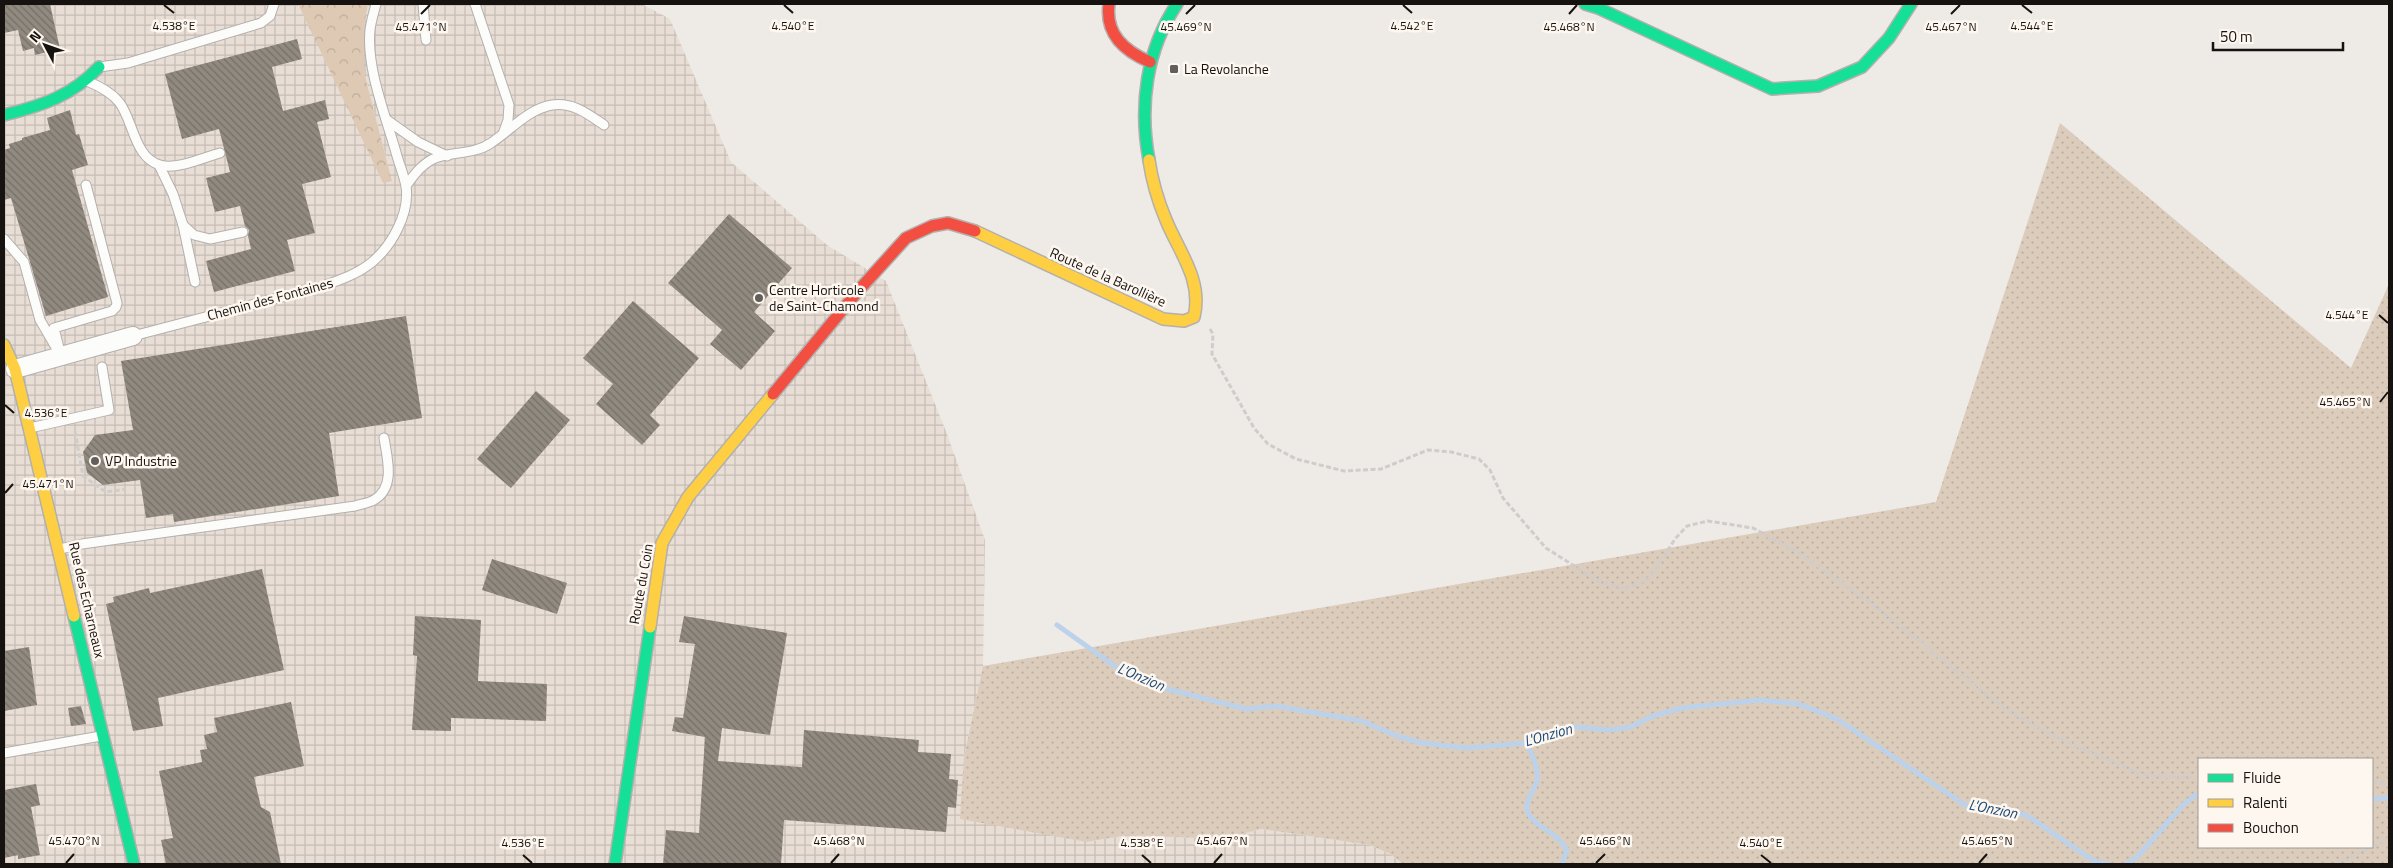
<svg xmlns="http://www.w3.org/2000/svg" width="2393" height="868" font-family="'Titillium Web',sans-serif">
<defs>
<pattern id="industrial-grid" width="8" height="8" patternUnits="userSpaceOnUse" patternTransform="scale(1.25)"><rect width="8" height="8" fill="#e8ded5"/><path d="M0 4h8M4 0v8" fill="none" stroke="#c6bdb6"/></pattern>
<pattern id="grass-dots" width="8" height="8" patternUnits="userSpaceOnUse" patternTransform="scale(1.25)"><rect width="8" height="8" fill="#dcccbc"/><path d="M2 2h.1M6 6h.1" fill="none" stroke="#bcaea1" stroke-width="1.8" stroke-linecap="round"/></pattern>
<pattern id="forest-crowns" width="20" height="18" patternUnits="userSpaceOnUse" patternTransform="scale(1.25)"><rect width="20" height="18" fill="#dec9b4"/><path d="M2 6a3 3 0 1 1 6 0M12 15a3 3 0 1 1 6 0" fill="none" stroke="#beac9a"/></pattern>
<pattern id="building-back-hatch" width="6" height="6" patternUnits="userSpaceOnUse" patternTransform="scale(1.25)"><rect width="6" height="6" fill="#918a81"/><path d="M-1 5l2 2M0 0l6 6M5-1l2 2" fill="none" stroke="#756f68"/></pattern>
</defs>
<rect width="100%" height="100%" fill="#eeeae6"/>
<!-- industrial -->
<path fill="url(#industrial-grid)" d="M4 4H298L392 181 364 72V27L368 4H642L670 19 731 162 827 245 886 281 947 434 985 540 983 666 964 757 1087 842 1127 835 1223 839 1261 829 1370 845 1390 854 1403 864H4Z"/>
<!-- grass -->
<path fill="url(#grass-dots)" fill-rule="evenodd" d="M2060 123 2351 368 2389 284V864H1403L1390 854 1370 845 1261 829 1223 839 1127 835 1087 842 960 819 964 757 983 666 1936 502ZM2199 759H2372V847H2199Z"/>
<!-- forest -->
<path fill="url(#forest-crowns)" d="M298 4H368L364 27V72L392 181 383 183Z"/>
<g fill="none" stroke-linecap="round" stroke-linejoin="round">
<!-- stream -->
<g stroke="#bcd2ea" stroke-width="5">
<path d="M1057 625 1123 672 1156 686 1246 709 1276 706 1362 721 1397 736 1422 743 1466 748 1527 743 1566 728 1577 727 1610 730 1630 727 1653 716 1682 708 1760 700 1799 704 1837 719 1965 805 2026 815 2094 861 2108 864"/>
<path d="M1527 743C1531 754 1539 768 1537 780 1535 791 1523 802 1528 813 1535 827 1556 831 1567 850L1562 864"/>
<path d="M2372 799 2389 798"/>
<path d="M2126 864 2137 857 2184 804 2199 793"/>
</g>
</g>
<!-- building -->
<g fill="url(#building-back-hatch)">
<path d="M4 4H50L60 49 35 55 34 48 23 51 18 30 4 33Z"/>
<path d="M297 39 302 59 272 67 283 111 325 100 329 119 317 122 331 177 302 184 315 233 287 240 295 271 214 292 206 261 251 249 248 236 249 230 245 226 240 206 215 212 206 178 230 172 219 129 182 139 165 74Z"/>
<path d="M70 110 76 135 79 134 88 165 72 170 108 297 46 316 11 198 4 200V150L10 148 9 144 22 140V138L50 130 47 118Z"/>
<path d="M729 214 792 268 754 312 775 331 741 370 710 344 722 330 668 283Z"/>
<path d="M633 301 699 358 650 415 660 425 642 445 596 404 613 384 583 358Z"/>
<path d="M406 316 422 418 329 433 339 496 174 522 173 514 146 518 140 480 103 485 87 473 83 452 95 435 133 430 121 361Z"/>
<path d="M536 391 570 420 511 488 477 459Z"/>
<path d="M492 559 567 583 557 614 482 590Z"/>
<path d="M262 569 284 670 158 698 163 726 133 731 106 604 114 602 113 597 149 588 150 593Z"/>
<path d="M415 616 481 620 478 681 547 684 546 721 451 718V731L412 730 417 656 413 655Z"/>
<path d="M684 616 787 633 770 735 722 728 718 761 802 767 804 730 919 740 918 752 951 754 949 779 958 780 956 808 948 807 946 832 784 820 781 864H663L666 830 699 833 705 737 672 731 675 717 683 718 695 644 679 642Z"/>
<path d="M29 647 37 705 4 711V651Z"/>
<path d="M291 702 304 766 254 777 261 807 270 812 281 864H166L161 840 173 838 159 771 202 762 200 750 207 749 204 735 217 732 214 718Z"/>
<path d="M81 706 86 724 71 726 68 708Z"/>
<path d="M36 784 40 805 31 807 40 855 18 859V855L4 858V790Z"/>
</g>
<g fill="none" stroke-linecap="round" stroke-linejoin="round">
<defs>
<g id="lane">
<path d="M423 4 426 40"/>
<path d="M475 4 509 105 508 120 503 134"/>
<path d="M99 67 128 63 261 23 270 16 274 4"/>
<path d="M87 81C99 86 111 92 119 102 133 119 134 158 160 165 177 170 202 158 220 153"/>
<path d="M387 120 418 142 447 156"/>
<path d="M159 165 173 194 183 225 194 235 210 239 243 232"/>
<path d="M406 186C413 176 421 165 433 159 451 151 474 155 491 143 511 130 528 109 552 105 573 102 588 114 604 125"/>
<path d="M183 225 195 282"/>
<path d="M4 239 24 262 40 320 61 356 54 328 112 311 116 307 117 303 86 185"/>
<path d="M133 336 320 287C337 281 356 275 371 263 392 246 410 213 406 186 404 176 400 166 397 156 387 119 366 69 370 30 371 21 374 12 376 4"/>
<path d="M30 428 109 410 102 367"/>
<path d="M60 549 82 544 355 506C361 504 369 503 374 500 396 487 387 458 384 438"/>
<path d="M4 753 101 736"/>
</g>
<path id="street" d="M15 369 133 336"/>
<g id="fast">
<path d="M1585 4 1598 8 1772 89 1818 86 1862 67 1889 38 1911 4"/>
<path d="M4 115C41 106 72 96 99 67"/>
<path d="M1149 160C1139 106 1146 50 1177 4"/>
<path d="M74 616 134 864"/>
<path d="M615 864 650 627"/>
</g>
<g id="slow">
<path d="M975 231 1163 319 1184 321 1194 317C1203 280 1179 252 1166 220 1158 201 1152 181 1149 160"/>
<path d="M4 345 15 369 74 616"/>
<path d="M650 627 662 543 688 497 773 394"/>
</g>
<g id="jam">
<path d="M1109 4C1105 34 1124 51 1150 62"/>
<path d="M773 394 858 291 906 238 932 226 948 223 975 231"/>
</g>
</defs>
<!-- lane casing -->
<use href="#lane" stroke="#b3b0ad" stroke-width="11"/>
<!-- street casing -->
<use href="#street" stroke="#b3b0ad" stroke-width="20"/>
<!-- fast casing -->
<use href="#fast" stroke="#b3b0ad" stroke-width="14"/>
<!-- slow casing -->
<use href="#slow" stroke="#b3b0ad" stroke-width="14"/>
<!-- jam casing -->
<use href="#jam" stroke="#b3b0ad" stroke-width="14"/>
<!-- path -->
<g stroke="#cfcdcc" stroke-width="3" stroke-dasharray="5 2.5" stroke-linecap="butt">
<path d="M1210 329 1213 334 1212 354 1254 428 1268 444 1296 459 1344 471 1381 469 1428 450 1451 452 1479 459 1490 470 1503 498 1546 548 1598 581 1626 589 1650 578 1675 539 1687 526 1708 521 1753 528 1799 553 1876 607 2005 709 2050 734 2140 774 2172 777H2199"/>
<path d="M75 431 83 476 106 492 126 489"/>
<path d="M2372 782 2389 784"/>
<path d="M2372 846 2389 839"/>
<path d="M2336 864 2371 847"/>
</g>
<!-- lane -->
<use href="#lane" stroke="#fcfcfb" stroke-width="9"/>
<!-- street -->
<use href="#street" stroke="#fcfcfb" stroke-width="18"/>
<!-- fast -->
<use href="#fast" stroke="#16e098" stroke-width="11"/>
<!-- slow -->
<use href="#slow" stroke="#ffcf43" stroke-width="11"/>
<!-- jam -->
<use href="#jam" stroke="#f24e42" stroke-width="11"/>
</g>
<!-- ticks -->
<path fill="none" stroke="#151210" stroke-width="2" d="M164 5 174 13M784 5 793 13M1403 5 1412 13M2022 5 2032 13M421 14 430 5M1186 14 1195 5M1569 14 1577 5M1951 14 1960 5M2379 315 2388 323M2380 402 2388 392M5 405 14 413M5 493 13 484M523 855 532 863M1142 855 1151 863M1761 855 1771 863M66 863 74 854M831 863 839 854M1214 863 1222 854M1596 863 1605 854M1979 863 1987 854"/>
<!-- markers -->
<g fill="#615e5b" stroke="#fef7ef" stroke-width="2">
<rect x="1169" y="64" width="10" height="10" rx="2.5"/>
<circle cx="759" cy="298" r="5"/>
<circle cx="95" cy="461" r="5"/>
</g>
<g text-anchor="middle" stroke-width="5" stroke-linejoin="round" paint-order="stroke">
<!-- poi labels -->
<g font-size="14" fill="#151210" stroke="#fef7ef" text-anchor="start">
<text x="1184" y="74">La Revolanche</text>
<text x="769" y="295">Centre Horticole<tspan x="769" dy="16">de Saint-Chamond</tspan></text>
<text x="105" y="466">VP Industrie</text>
</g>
<!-- street labels -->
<g font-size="14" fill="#151210" stroke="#fef7ef">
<text transform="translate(1108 277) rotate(24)" y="5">Route de la Barollière</text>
<text transform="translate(270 299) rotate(-15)" y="5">Chemin des Fontaines</text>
<text transform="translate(641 584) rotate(-80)" y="5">Route du Coin</text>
<text transform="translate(87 600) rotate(77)" y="5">Rue des Echarneaux</text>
</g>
<!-- water labels -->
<g font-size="15" font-style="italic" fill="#1a4a78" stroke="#fef7ef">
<text transform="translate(1141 677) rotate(23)" y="5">L'Onzion</text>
<text transform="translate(1548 735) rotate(-16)" y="5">L'Onzion</text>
<text transform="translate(1993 809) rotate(11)" y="5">L'Onzion</text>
</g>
</g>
<g font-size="12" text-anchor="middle" fill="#151210" stroke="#fef7ef" stroke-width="5" stroke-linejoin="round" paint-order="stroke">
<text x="1412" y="30">4.542°E</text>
<text x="174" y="30">4.538°E</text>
<text x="793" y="30">4.540°E</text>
<text x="2032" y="30">4.544°E</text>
<text x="421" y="31">45.471°N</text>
<text x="1186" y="31">45.469°N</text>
<text x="1569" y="31">45.468°N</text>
<text x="1951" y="31">45.467°N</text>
<text x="2347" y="319">4.544°E</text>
<text x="2345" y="406">45.465°N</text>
<text x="46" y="417">4.536°E</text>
<text x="48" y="488">45.471°N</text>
<text x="74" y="845">45.470°N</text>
<text x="839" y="845">45.468°N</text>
<text x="1222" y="845">45.467°N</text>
<text x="1605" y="845">45.466°N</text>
<text x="1987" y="845">45.465°N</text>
<text x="523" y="847">4.536°E</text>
<text x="1142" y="847">4.538°E</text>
<text x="1761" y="847">4.540°E</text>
</g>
<!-- border -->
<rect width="2393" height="868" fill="none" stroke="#151210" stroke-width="10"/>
<!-- legend -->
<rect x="2198" y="758" width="175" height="90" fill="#fef7ef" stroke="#a19b96"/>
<rect x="2208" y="774" width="25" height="8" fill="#16e098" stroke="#a19b96"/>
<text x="2243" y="783" font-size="15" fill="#151210">Fluide</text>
<rect x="2208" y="799" width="25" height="8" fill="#ffcf43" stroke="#a19b96"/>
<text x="2243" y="808" font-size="15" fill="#151210">Ralenti</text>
<rect x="2208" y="824" width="25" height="8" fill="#f24e42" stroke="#a19b96"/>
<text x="2243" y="833" font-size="15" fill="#151210">Bouchon</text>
<!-- north arrow -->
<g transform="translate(45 45) rotate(311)" stroke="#fef7ef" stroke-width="4" paint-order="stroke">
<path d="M0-4L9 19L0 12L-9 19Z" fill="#151210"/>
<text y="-8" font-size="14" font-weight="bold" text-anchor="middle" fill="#151210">N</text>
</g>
<!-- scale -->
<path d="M2213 42v8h130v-8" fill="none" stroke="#151210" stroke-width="2.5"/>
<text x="2220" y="42" font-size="15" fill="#151210" stroke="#fef7ef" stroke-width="4" paint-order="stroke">50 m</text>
</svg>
